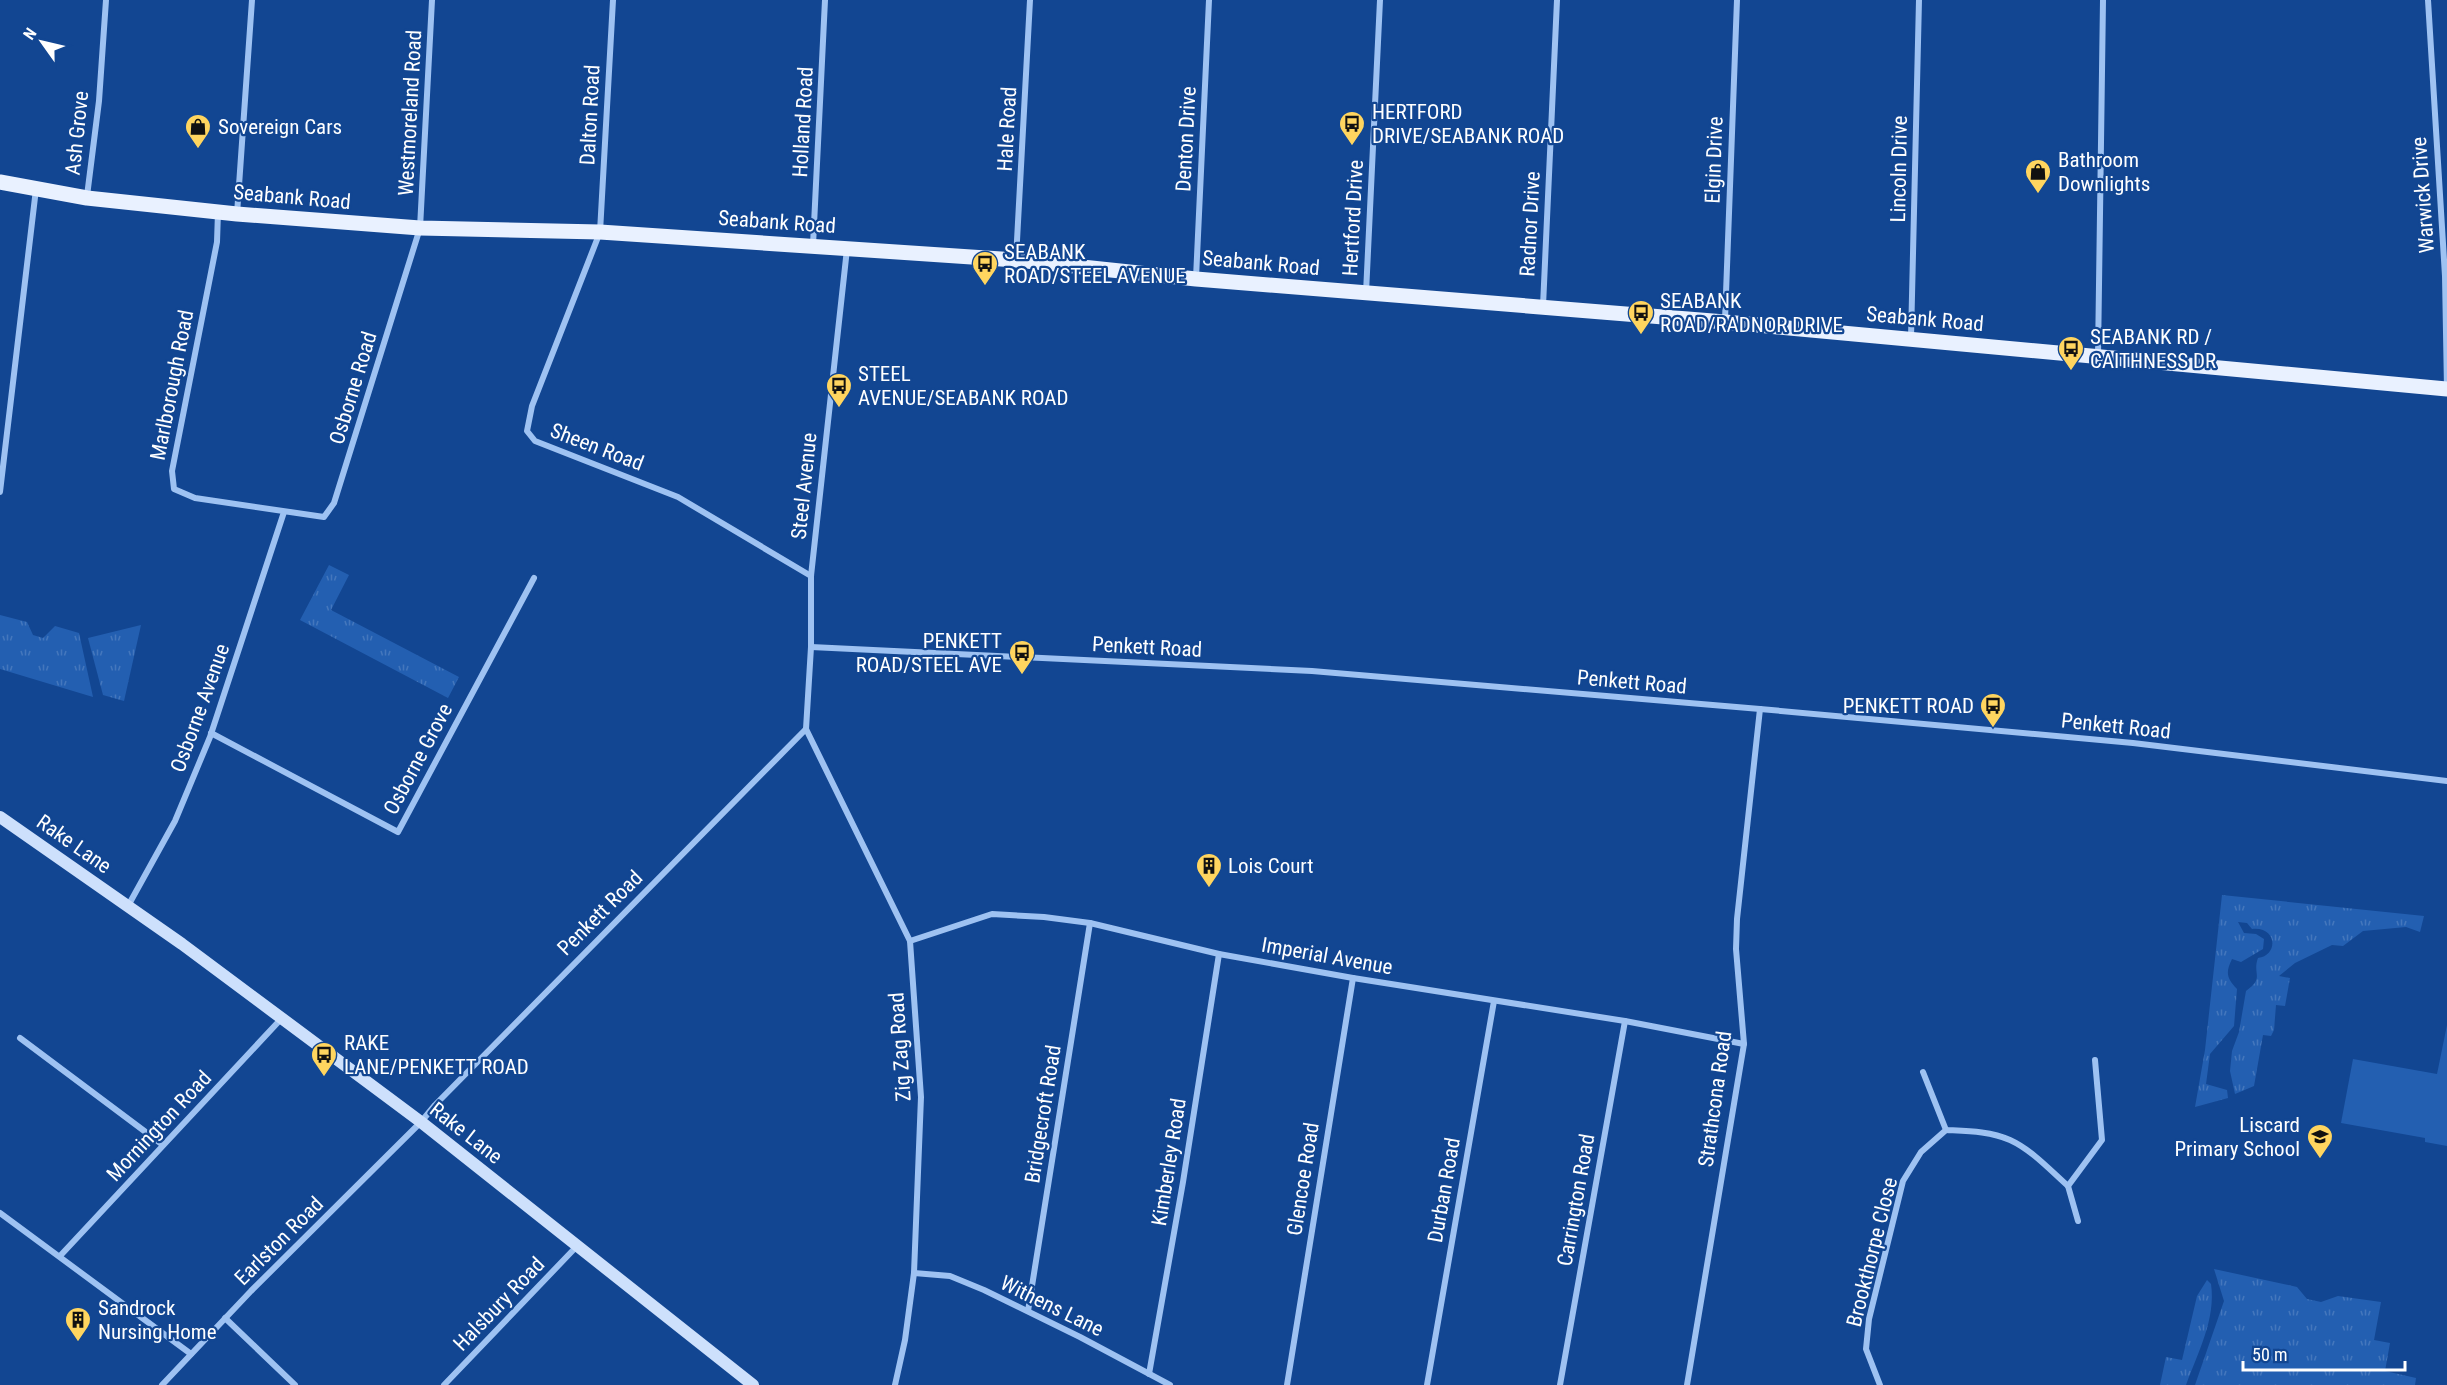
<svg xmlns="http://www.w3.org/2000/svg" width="2447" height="1385" font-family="'Roboto Condensed',sans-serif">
<defs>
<pattern id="grass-tufts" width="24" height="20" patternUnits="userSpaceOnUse" patternTransform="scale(1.5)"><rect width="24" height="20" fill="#235fb1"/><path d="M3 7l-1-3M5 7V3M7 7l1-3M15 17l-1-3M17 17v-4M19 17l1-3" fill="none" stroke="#4477bd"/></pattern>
</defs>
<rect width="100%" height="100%" fill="#124692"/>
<!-- grass -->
<g fill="url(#grass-tufts)">
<path d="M329 565 349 575 331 610 459 677 448 698 300 620Z"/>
<path d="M0 615 27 622 33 635 43 638 55 626 79 633 93 697 0 669Z"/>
<path d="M141 625 124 701 103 695 88 638Z"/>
<path d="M2222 895 2424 916 2420 932 2406 927 2363 931 2343 946 2332 945 2295 963 2279 976 2290 978 2285 1006 2276 1005 2274 1030 2271 1036 2263 1035 2254 1086 2235 1094 2230 1071 2232 1051 2239 1032 2246 991C2265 978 2252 974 2258 958 2279 955 2277 926 2252 929L2247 923 2238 922 2244 933 2256 934 2264 939 2263 949 2241 962 2232 959C2225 973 2227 978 2237 989L2234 1026 2210 1054 2206 1084 2227 1090 2228 1098 2195 1107 2205 1050Z"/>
<path d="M2214 1269 2297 1287 2307 1299 2321 1302 2338 1296 2381 1302 2374 1340 2390 1343 2385 1371 2416 1378 2415 1385H2195L2224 1301Z"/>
<path d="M2207 1280 2211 1284C2216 1319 2198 1352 2186 1385H2160L2166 1357 2182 1360 2197 1296Z"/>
</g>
<!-- garden -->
<path fill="#235fb1" d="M2447 1025V1146L2425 1142V1138L2341 1123 2353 1059 2437 1074Z"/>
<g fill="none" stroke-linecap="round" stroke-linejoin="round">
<!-- minor -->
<g stroke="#9ec2f2" stroke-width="6">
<path d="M613 0 600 232 532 406 527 431 535 441 678 497 811 576"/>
<path d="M2428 0 2445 276 2447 389"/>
<path d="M87 196 99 101 106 0"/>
<path d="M218 212 217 242 172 471 174 489 195 498 324 517 334 503 420 228 432 0"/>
<path d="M237 214 252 0"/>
<path d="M813 245 825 0"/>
<path d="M1016 259 1030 0"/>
<path d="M1196 278 1209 0"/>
<path d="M1366 293 1380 0"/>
<path d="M1543 306 1557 0"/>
<path d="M1725 320 1737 0"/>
<path d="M1911 338 1919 0"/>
<path d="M2098 356 2103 0"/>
<path d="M0 492 36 189"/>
<path d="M811 647 1312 671 1760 709 2133 743 2447 781"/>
<path d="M806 729 910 941 921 1097 914 1273 905 1340 895 1385"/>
<path d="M806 729 811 647V576L847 249"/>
<path d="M211 733 398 832 534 578"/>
<path d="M128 906 175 821 210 737 284 512"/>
<path d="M910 941 992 914 1044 917 1090 923 1219 954 1353 978 1625 1021 1744 1044"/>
<path d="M20 1038 163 1145"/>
<path d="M1946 1130C1967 1131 1990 1131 2010 1140 2032 1150 2051 1171 2068 1186L2102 1140 2095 1060"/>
<path d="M2068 1186 2078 1221"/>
<path d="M0 1213 191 1354"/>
<path d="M60 1256 282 1018"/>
<path d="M914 1273 950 1276 984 1290 1080 1337 1170 1385"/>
<path d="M1028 1311 1090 923"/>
<path d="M225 1318 295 1385"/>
<path d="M1149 1374 1183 1182 1219 954"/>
<path d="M162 1385 251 1291 421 1122 435 1105 806 729"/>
<path d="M444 1385 578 1245"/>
<path d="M1287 1385 1353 978"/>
<path d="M1427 1385 1494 1001"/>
<path d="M1560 1385 1625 1021"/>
<path d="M1687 1385 1744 1044 1736 949 1737 919 1760 709"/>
<path d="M1880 1385 1866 1349 1869 1319 1903 1181 1921 1152 1946 1130 1923 1072"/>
</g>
<!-- secondary -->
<path stroke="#cde0fc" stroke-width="12" d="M0 817 182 944 421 1122 753 1385"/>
<!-- primary -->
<path stroke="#e9f1ff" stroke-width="15" d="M0 182 87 198 237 214 420 228 600 232 1016 260 1196 279 1725 322 2447 389"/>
</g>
<!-- icons -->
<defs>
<symbol id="bus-pin" viewBox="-11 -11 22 30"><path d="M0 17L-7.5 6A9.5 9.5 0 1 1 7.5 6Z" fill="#ffd55f" stroke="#124692"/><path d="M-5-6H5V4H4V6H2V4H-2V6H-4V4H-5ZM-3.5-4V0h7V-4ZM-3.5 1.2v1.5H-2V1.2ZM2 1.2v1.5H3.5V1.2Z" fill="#111"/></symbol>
<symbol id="shop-pin" viewBox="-11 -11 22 30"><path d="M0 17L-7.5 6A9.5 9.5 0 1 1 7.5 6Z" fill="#ffd55f" stroke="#124692"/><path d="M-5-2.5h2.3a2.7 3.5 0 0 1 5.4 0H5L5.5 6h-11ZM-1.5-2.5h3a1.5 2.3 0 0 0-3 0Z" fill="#111"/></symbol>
<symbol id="building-pin" viewBox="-11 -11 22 30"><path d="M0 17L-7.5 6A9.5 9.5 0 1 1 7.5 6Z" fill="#ffd55f" stroke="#124692"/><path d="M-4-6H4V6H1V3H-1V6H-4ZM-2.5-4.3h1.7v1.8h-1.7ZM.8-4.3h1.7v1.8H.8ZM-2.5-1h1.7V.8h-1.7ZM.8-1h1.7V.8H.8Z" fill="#111"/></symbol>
<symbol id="school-pin" viewBox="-11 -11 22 30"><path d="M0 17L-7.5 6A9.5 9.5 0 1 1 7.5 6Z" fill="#ffd55f" stroke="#124692"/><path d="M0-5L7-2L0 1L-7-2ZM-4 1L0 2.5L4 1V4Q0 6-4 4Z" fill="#111"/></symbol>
</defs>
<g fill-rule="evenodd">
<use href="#bus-pin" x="1337" y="109" width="30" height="40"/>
<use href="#shop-pin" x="183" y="112" width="30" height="40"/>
<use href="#shop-pin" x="2023" y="157" width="30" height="40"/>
<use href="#bus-pin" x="970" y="249" width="30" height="40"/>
<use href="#bus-pin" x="1626" y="298" width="30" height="40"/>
<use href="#bus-pin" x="2056" y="334" width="30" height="40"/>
<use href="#bus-pin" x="824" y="371" width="30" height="40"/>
<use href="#bus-pin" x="1007" y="638" width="30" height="40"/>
<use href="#bus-pin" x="1978" y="691" width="30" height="40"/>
<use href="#building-pin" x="1194" y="851" width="30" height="40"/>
<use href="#bus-pin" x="309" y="1040" width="30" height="40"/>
<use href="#school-pin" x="2305" y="1122" width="30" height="40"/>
<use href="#building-pin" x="63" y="1305" width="30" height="40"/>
</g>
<g text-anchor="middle" stroke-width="4.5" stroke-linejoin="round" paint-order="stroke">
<!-- poi labels -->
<g font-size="21" fill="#fff" stroke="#124692" text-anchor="start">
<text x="1372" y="119">HERTFORD<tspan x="1372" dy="24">DRIVE/SEABANK ROAD</tspan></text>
<text x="218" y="134">Sovereign Cars</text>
<text x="2058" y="167">Bathroom<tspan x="2058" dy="24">Downlights</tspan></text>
<text x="1004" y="259">SEABANK<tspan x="1004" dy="24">ROAD/STEEL AVENUE</tspan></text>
<text x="1660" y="308">SEABANK<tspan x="1660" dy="24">ROAD/RADNOR DRIVE</tspan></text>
<text x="2090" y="344">SEABANK RD /<tspan x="2090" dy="24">CAITHNESS DR</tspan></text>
<text x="858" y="381">STEEL<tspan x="858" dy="24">AVENUE/SEABANK ROAD</tspan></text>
<text x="1002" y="648" text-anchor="end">PENKETT<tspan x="1002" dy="24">ROAD/STEEL AVE</tspan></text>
<text x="1974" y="713" text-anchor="end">PENKETT ROAD</text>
<text x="1228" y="873">Lois Court</text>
<text x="344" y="1050">RAKE<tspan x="344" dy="24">LANE/PENKETT ROAD</tspan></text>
<text x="2300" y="1132" text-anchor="end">Liscard<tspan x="2300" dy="24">Primary School</tspan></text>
<text x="98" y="1315">Sandrock<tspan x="98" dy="24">Nursing Home</tspan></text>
</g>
<!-- street labels -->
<g font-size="21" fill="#fff" stroke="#124692">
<text transform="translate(410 113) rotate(-87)" y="7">Westmoreland Road</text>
<text transform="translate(590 115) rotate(-87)" y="7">Dalton Road</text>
<text transform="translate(803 122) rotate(-87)" y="7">Holland Road</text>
<text transform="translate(1007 129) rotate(-87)" y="7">Hale Road</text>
<text transform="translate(77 133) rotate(-84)" y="7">Ash Grove</text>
<text transform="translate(1186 139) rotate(-87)" y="7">Denton Drive</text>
<text transform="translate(1714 160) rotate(-88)" y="7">Elgin Drive</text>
<text transform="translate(1899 169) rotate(-89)" y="7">Lincoln Drive</text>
<text transform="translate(2423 195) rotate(-94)" y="7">Warwick Drive</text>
<text transform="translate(292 197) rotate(5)" y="7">Seabank Road</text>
<text transform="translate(1353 218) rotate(-87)" y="7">Hertford Drive</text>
<text transform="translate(777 222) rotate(4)" y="7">Seabank Road</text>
<text transform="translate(1530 224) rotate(-87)" y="7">Radnor Drive</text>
<text transform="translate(1261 263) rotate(5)" y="7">Seabank Road</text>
<text transform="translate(1925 319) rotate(5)" y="7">Seabank Road</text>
<text transform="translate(172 385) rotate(-79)" y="7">Marlborough Road</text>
<text transform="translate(353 388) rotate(-73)" y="7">Osborne Road</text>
<text transform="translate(597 447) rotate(21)" y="7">Sheen Road</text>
<text transform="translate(804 486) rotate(-84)" y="7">Steel Avenue</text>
<text transform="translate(1147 647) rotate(3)" y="7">Penkett Road</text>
<text transform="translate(1632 682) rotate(5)" y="7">Penkett Road</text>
<text transform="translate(200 708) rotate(-70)" y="7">Osborne Avenue</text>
<text transform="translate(2116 726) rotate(6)" y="7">Penkett Road</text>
<text transform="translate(418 759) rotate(-62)" y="7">Osborne Grove</text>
<text transform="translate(74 844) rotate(35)" y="7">Rake Lane</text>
<text transform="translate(600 913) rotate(-45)" y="7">Penkett Road</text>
<text transform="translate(1327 956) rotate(10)" y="7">Imperial Avenue</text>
<text transform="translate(900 1047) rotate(-94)" y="7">Zig Zag Road</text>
<text transform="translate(1715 1099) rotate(-82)" y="7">Strathcona Road</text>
<text transform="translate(1043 1114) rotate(-81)" y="7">Bridgecroft Road</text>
<text transform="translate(159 1126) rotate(-47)" y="7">Mornington Road</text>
<text transform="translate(466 1133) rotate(38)" y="7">Rake Lane</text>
<text transform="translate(1169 1162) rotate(-81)" y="7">Kimberley Road</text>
<text transform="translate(1303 1179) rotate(-81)" y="7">Glencoe Road</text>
<text transform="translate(1444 1190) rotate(-80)" y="7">Durban Road</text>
<text transform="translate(1576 1200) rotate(-80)" y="7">Carrington Road</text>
<text transform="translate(279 1241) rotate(-45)" y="7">Earlston Road</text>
<text transform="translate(1872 1252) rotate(-76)" y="7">Brookthorpe Close</text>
<text transform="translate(499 1304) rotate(-46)" y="7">Halsbury Road</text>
<text transform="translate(1052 1306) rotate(26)" y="7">Withens Lane</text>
</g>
</g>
<!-- north arrow -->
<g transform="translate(42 42) rotate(304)" stroke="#124692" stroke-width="4.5" paint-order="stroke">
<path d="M0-4.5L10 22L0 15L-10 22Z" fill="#ffffff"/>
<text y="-9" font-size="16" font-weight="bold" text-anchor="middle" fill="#ffffff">N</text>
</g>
<!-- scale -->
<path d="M2243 1361v9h162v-9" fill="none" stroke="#ffffff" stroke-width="3"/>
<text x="2252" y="1361" font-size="18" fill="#ffffff" stroke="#124692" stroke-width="4.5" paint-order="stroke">50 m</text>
</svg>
